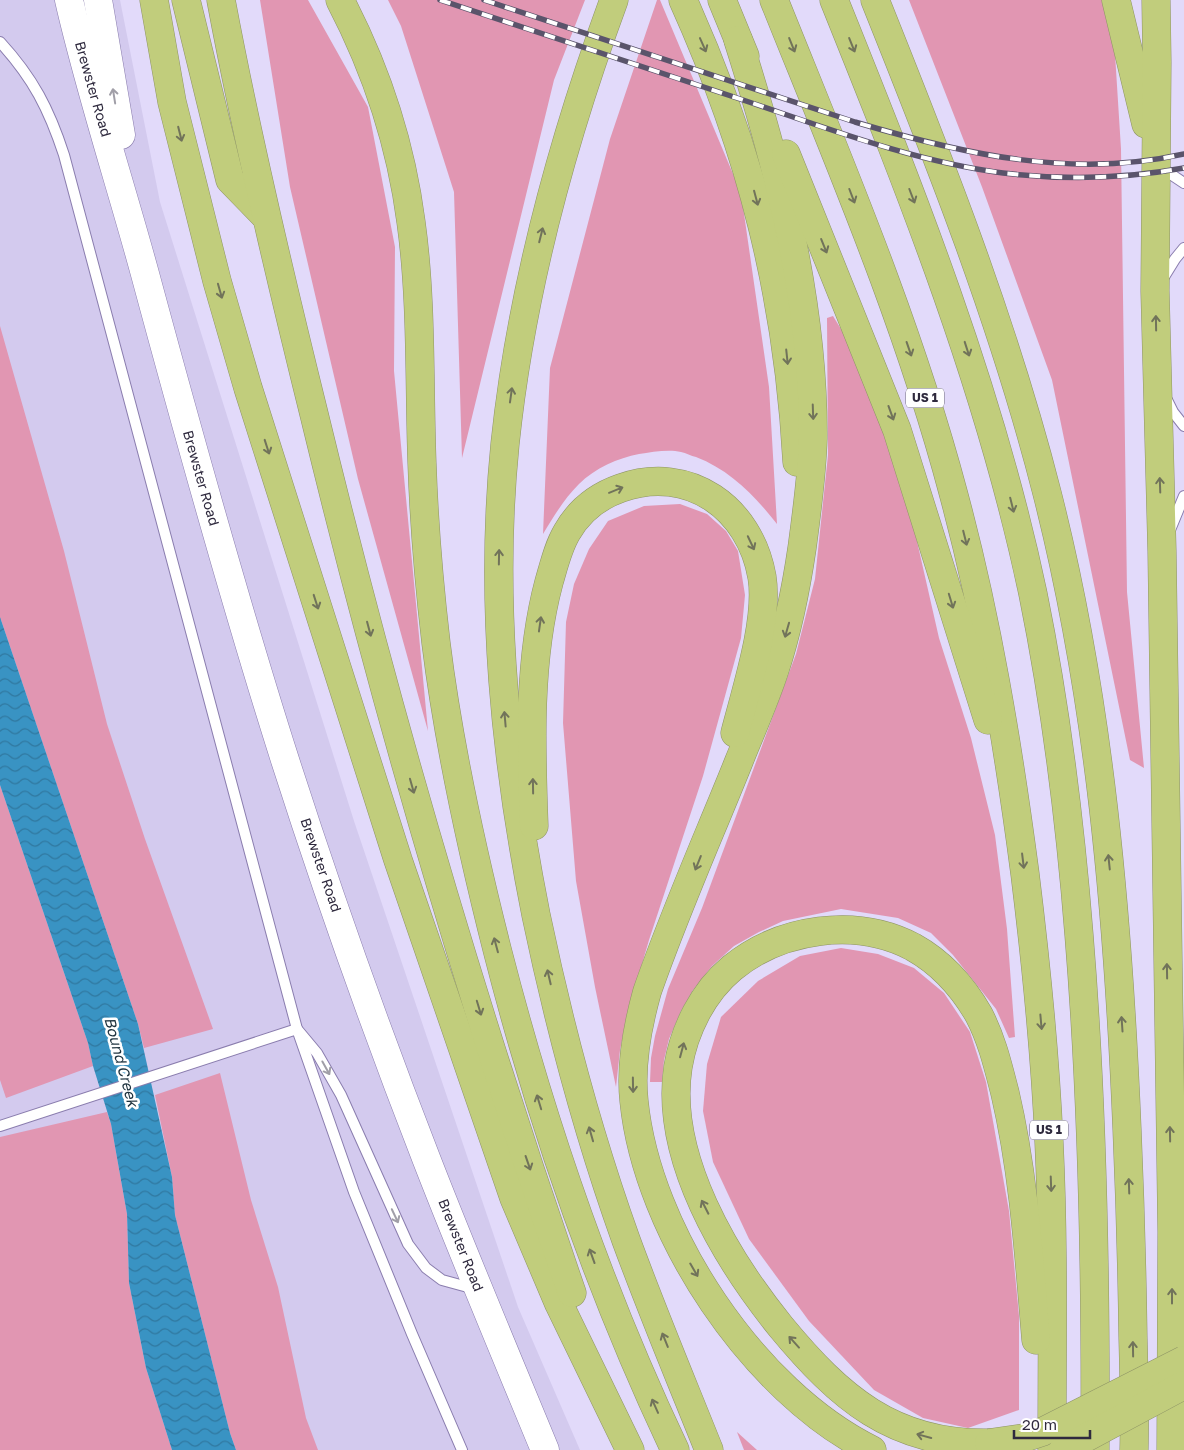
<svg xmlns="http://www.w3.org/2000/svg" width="1184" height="1450" font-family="'Golos Text',sans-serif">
<defs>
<pattern id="water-waves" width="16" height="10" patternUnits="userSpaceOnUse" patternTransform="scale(1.25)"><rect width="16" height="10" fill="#3993c3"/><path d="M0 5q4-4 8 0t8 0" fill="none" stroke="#3078a0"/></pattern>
</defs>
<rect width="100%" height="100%" fill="#e2dafa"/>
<!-- built -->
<path fill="#d3caee" d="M0 0H120L160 202 354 821 518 1307 580 1450H0Z"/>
<!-- grass -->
<g fill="#e196b2">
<path d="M260 0H308L368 107 395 247 394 371 428 731 358 479 290 187Z"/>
<path d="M388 0H585L554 80 462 458 454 192 401 26Z"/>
<path d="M657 0H660L741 193 769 387 777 524C755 496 730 470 696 457 691 456 686 453 681 452 669 449 652 452 639 454 618 458 595 468 579 484 564 499 554 516 543 534L550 368 610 139Z"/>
<path d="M909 0H1104L1115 54 1121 149 1127 592 1144 768 1130 760 1052 380 982 187Z"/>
<path d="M833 316 852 347 898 458 939 638 971 738 995 835 1007 929 1015 1037 1009 1038 996 1009 953 955 931 933 898 918 841 909 783 921 759 932 734 946 712 966 693 990 681 1011 669 1039 664 1060 662 1082H650L651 1058 655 1036 668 989 702 908 796 654 815 579 828 455 827 318Z"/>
<path d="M0 326 64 551 107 724 145 839 213 1029 144 1048 138 1024 0 617Z"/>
<path d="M680 504 707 514 726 531 738 551 745 595 741 638 703 776 649 940 628 1012 620 1050 616 1087 595 987 576 881 563 723 566 622 574 584 589 549 608 521 644 506Z"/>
<path d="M0 785 88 1043 93 1066 6 1098 0 1080Z"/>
<path d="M841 948 878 954 914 968 944 993 970 1032 986 1082 1009 1211 1019 1316V1410L968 1428 923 1418 874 1390 809 1321 749 1239 713 1162 703 1111 707 1064 721 1017 758 981 800 956Z"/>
<path d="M220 1073 251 1200 278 1287 306 1418 318 1450H236L230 1433 175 1215 172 1177 155 1095Z"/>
<path d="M107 1112 111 1124 127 1214 129 1283 146 1368 172 1450H0V1137Z"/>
<path d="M737 1432 757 1450H744Z"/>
</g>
<!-- water -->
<path fill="url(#water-waves)" d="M0 617 138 1024 172 1177 175 1215 230 1433 236 1450H172L146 1368 129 1283 127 1214 111 1124 93 1066 88 1043 0 785Z"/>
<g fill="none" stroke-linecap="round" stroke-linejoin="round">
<defs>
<g id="lane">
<path d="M0 42C33 78 49 109 64 155L297 1029 354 1192 412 1334 462 1450"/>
<path d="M1160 167 1184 183"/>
<path d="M1162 280 1175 259 1184 248"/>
<path d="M1167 400 1173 412 1184 426"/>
<path d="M1170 530 1184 496"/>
<path d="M0 1126 297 1029 317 1053 341 1095 408 1244 426 1268 442 1280 475 1289"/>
</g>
<g id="secondary">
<path d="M69 0C90 92 120 182 145 274 189 437 234 600 285 760 328 894 375 1027 426 1158 464 1256 505 1353 545 1450"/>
<path d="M98 0 121 135"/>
</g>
<g id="highway">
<path d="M154 0 172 102 217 281 248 388 398 860 514 1198 559 1304 630 1450"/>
<path d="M186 0 230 180 266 217"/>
<path d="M221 0C247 139 280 277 314 414 386 711 472 1005 572 1293"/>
<path d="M340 0C376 69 401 145 411 222 422 301 419 383 422 463 424 523 429 583 436 643 449 748 472 851 498 953 542 1124 599 1290 675 1450"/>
<path d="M614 0C561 144 521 291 505 444 489 602 505 760 536 915 559 1025 588 1134 626 1240 652 1311 681 1380 709 1450"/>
<path d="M683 0C751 151 788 296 797 462"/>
<path d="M722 0 745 56"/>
<path d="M774 0C839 162 908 323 953 492 987 617 1008 745 1025 874 1036 963 1045 1052 1049 1142 1054 1244 1052 1346 1052 1448"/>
<path d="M834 0C912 194 990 389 1033 594 1056 707 1070 821 1079 935 1093 1106 1096 1278 1095 1450"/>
<path d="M875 0C940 162 1004 324 1047 493 1100 701 1118 915 1127 1129 1130 1199 1132 1268 1133 1338 1134 1375 1135 1413 1134 1450"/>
<path d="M1116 0 1146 124"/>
<path d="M1156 0 1157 62 1155 291 1162 551 1172 1232 1171 1450"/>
<path d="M738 40C779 169 814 303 813 439 812 475 807 511 802 548 796 589 788 629 775 669 765 700 751 731 739 761 708 838 674 914 647 992 637 1028 630 1065 634 1101 647 1232 754 1392 872 1450"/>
<path d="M786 154 897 430 988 720"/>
<path d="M534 826C531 746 528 660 549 582 554 565 558 547 567 532 579 511 598 496 621 488 689 464 750 508 762 577 769 620 746 690 735 733"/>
<path d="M989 1443C893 1445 839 1397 781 1327 726 1259 664 1157 678 1067 684 1030 703 992 732 968 781 928 856 917 913 947 940 962 963 987 979 1015 992 1040 998 1066 1005 1093 1024 1174 1029 1258 1036 1340"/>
</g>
</defs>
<!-- lane casing -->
<use href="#lane" stroke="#8a7dae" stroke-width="12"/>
<!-- secondary casing -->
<use href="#secondary" stroke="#8a7dae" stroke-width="29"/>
<!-- highway casing -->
<use href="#highway" stroke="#8e9466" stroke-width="29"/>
<!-- lane -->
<use href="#lane" stroke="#fff" stroke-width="10"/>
<!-- secondary -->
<use href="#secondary" stroke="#fff" stroke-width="28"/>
<!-- highway -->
<use href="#highway" stroke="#c1cd7c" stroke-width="28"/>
<defs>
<g id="rail">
<path d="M440 0C537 32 634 64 731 96 819 125 910 161 1003 173 1063 180 1124 179 1184 168"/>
<path d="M484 0 855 122C962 154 1073 179 1184 154"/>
</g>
</defs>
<!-- rail casing -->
<use href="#rail" stroke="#5a546b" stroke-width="5.5"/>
<!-- rail -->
<use href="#rail" stroke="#fff" stroke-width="4" stroke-dasharray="11" stroke-linecap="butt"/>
<defs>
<g id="highway-bridge">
<path d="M989 1443 1024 1438 1042 1432 1184 1360"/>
<path d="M1063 1450 1184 1385"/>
</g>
</defs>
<!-- highway-bridge casing -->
<use href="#highway-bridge" stroke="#8e9466" stroke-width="29" stroke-linecap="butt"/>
<!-- highway-bridge -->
<use href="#highway-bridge" stroke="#c1cd7c" stroke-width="28"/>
</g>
<!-- one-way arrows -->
<defs><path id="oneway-shaft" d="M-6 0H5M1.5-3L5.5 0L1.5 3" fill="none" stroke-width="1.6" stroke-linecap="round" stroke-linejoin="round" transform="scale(1.25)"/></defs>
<g stroke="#71735a">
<use href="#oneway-shaft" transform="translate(703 45) rotate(66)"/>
<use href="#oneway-shaft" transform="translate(792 45) rotate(68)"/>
<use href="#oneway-shaft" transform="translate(852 45) rotate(68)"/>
<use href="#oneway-shaft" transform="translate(180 134) rotate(76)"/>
<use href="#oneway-shaft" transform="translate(852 196) rotate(69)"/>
<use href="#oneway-shaft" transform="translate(912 196) rotate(69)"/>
<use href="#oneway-shaft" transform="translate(756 198) rotate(75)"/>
<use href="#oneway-shaft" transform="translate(541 235) rotate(-76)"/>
<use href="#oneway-shaft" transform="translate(824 246) rotate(68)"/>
<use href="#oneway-shaft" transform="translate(220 291) rotate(74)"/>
<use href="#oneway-shaft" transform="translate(1156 323) rotate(-91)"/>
<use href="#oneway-shaft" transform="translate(909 349) rotate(71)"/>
<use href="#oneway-shaft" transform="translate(967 349) rotate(72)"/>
<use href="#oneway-shaft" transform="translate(787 357) rotate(84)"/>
<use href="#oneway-shaft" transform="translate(511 395) rotate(-82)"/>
<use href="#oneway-shaft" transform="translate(813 412) rotate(88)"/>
<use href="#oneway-shaft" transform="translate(891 413) rotate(70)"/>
<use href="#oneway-shaft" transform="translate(267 447) rotate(72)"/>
<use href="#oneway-shaft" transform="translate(1160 485) rotate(-92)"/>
<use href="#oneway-shaft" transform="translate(616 490) rotate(-22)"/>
<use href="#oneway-shaft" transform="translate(1012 505) rotate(76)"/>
<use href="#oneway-shaft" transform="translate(965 538) rotate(76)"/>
<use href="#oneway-shaft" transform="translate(751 543) rotate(65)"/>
<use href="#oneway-shaft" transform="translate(499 557) rotate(-89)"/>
<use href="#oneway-shaft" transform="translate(951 601) rotate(73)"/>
<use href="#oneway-shaft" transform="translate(316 602) rotate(72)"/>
<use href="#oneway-shaft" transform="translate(540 624) rotate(-82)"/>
<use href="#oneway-shaft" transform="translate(369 629) rotate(75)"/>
<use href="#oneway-shaft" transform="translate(787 630) rotate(106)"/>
<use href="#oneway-shaft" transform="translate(505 719) rotate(-95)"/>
<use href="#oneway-shaft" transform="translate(412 786) rotate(74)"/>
<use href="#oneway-shaft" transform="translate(533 786) rotate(-91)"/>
<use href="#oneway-shaft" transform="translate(1023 861) rotate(83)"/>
<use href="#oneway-shaft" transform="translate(1109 862) rotate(-96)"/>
<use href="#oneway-shaft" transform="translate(698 863) rotate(112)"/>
<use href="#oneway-shaft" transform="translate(496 945) rotate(-105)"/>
<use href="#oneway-shaft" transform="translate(1167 971) rotate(-91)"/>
<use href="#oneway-shaft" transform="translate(549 977) rotate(-103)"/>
<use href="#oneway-shaft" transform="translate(479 1008) rotate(73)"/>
<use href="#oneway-shaft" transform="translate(1041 1022) rotate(85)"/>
<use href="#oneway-shaft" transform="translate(1122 1024) rotate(-94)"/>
<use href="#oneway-shaft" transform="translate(682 1050) rotate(-75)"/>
<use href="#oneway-shaft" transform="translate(633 1085) rotate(89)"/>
<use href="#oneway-shaft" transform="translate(539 1102) rotate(-107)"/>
<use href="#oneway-shaft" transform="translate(591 1134) rotate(-106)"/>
<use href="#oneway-shaft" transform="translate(1170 1134) rotate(-91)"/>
<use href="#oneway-shaft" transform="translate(528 1163) rotate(71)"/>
<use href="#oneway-shaft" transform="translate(1051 1184) rotate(88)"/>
<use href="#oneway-shaft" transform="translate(1129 1186) rotate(-92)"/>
<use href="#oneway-shaft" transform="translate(705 1207) rotate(-117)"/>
<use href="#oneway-shaft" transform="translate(592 1256) rotate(-110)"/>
<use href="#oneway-shaft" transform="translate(694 1270) rotate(60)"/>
<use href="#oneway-shaft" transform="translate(1172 1296) rotate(-90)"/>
<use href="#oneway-shaft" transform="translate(665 1340) rotate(-112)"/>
<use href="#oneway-shaft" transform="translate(794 1342) rotate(-132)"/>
<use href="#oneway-shaft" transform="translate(1133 1349) rotate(-91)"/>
<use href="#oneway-shaft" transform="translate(655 1406) rotate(-114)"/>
<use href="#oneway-shaft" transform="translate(924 1436) rotate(-165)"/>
</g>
<g stroke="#a19fa8">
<use href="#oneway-shaft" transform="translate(114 96) rotate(-99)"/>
<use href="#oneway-shaft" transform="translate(326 1068) rotate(61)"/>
<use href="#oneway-shaft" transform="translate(395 1216) rotate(65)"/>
</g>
<g text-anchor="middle" stroke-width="5" stroke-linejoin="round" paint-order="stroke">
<!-- shield labels -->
<g fill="#fff" stroke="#6d6a78" stroke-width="1">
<rect x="906" y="388.5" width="38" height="19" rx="4"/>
<rect x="1030" y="1120.5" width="38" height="19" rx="4"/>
</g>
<g font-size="12" font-weight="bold" fill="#2f2a3e">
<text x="925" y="402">US 1</text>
<text x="1049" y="1134">US 1</text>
</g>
<!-- street labels -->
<g font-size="14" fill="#2f2a3e" stroke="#fff">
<text transform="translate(93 89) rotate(74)" y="5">Brewster Road</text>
<text transform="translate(201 478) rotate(74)" y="5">Brewster Road</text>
<text transform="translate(321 865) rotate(71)" y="5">Brewster Road</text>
<text transform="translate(461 1245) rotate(68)" y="5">Brewster Road</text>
</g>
<!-- water labels -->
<g font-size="15" font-style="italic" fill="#1c303c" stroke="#fff">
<text transform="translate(121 1062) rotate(75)" y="5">Bound Creek</text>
</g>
</g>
<!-- scale -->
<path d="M1014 1430v8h76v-8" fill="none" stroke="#2f2a3e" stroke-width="2.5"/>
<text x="1022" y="1430" font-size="15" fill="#2f2a3e" stroke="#ffffff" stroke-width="4" paint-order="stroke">20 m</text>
</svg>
